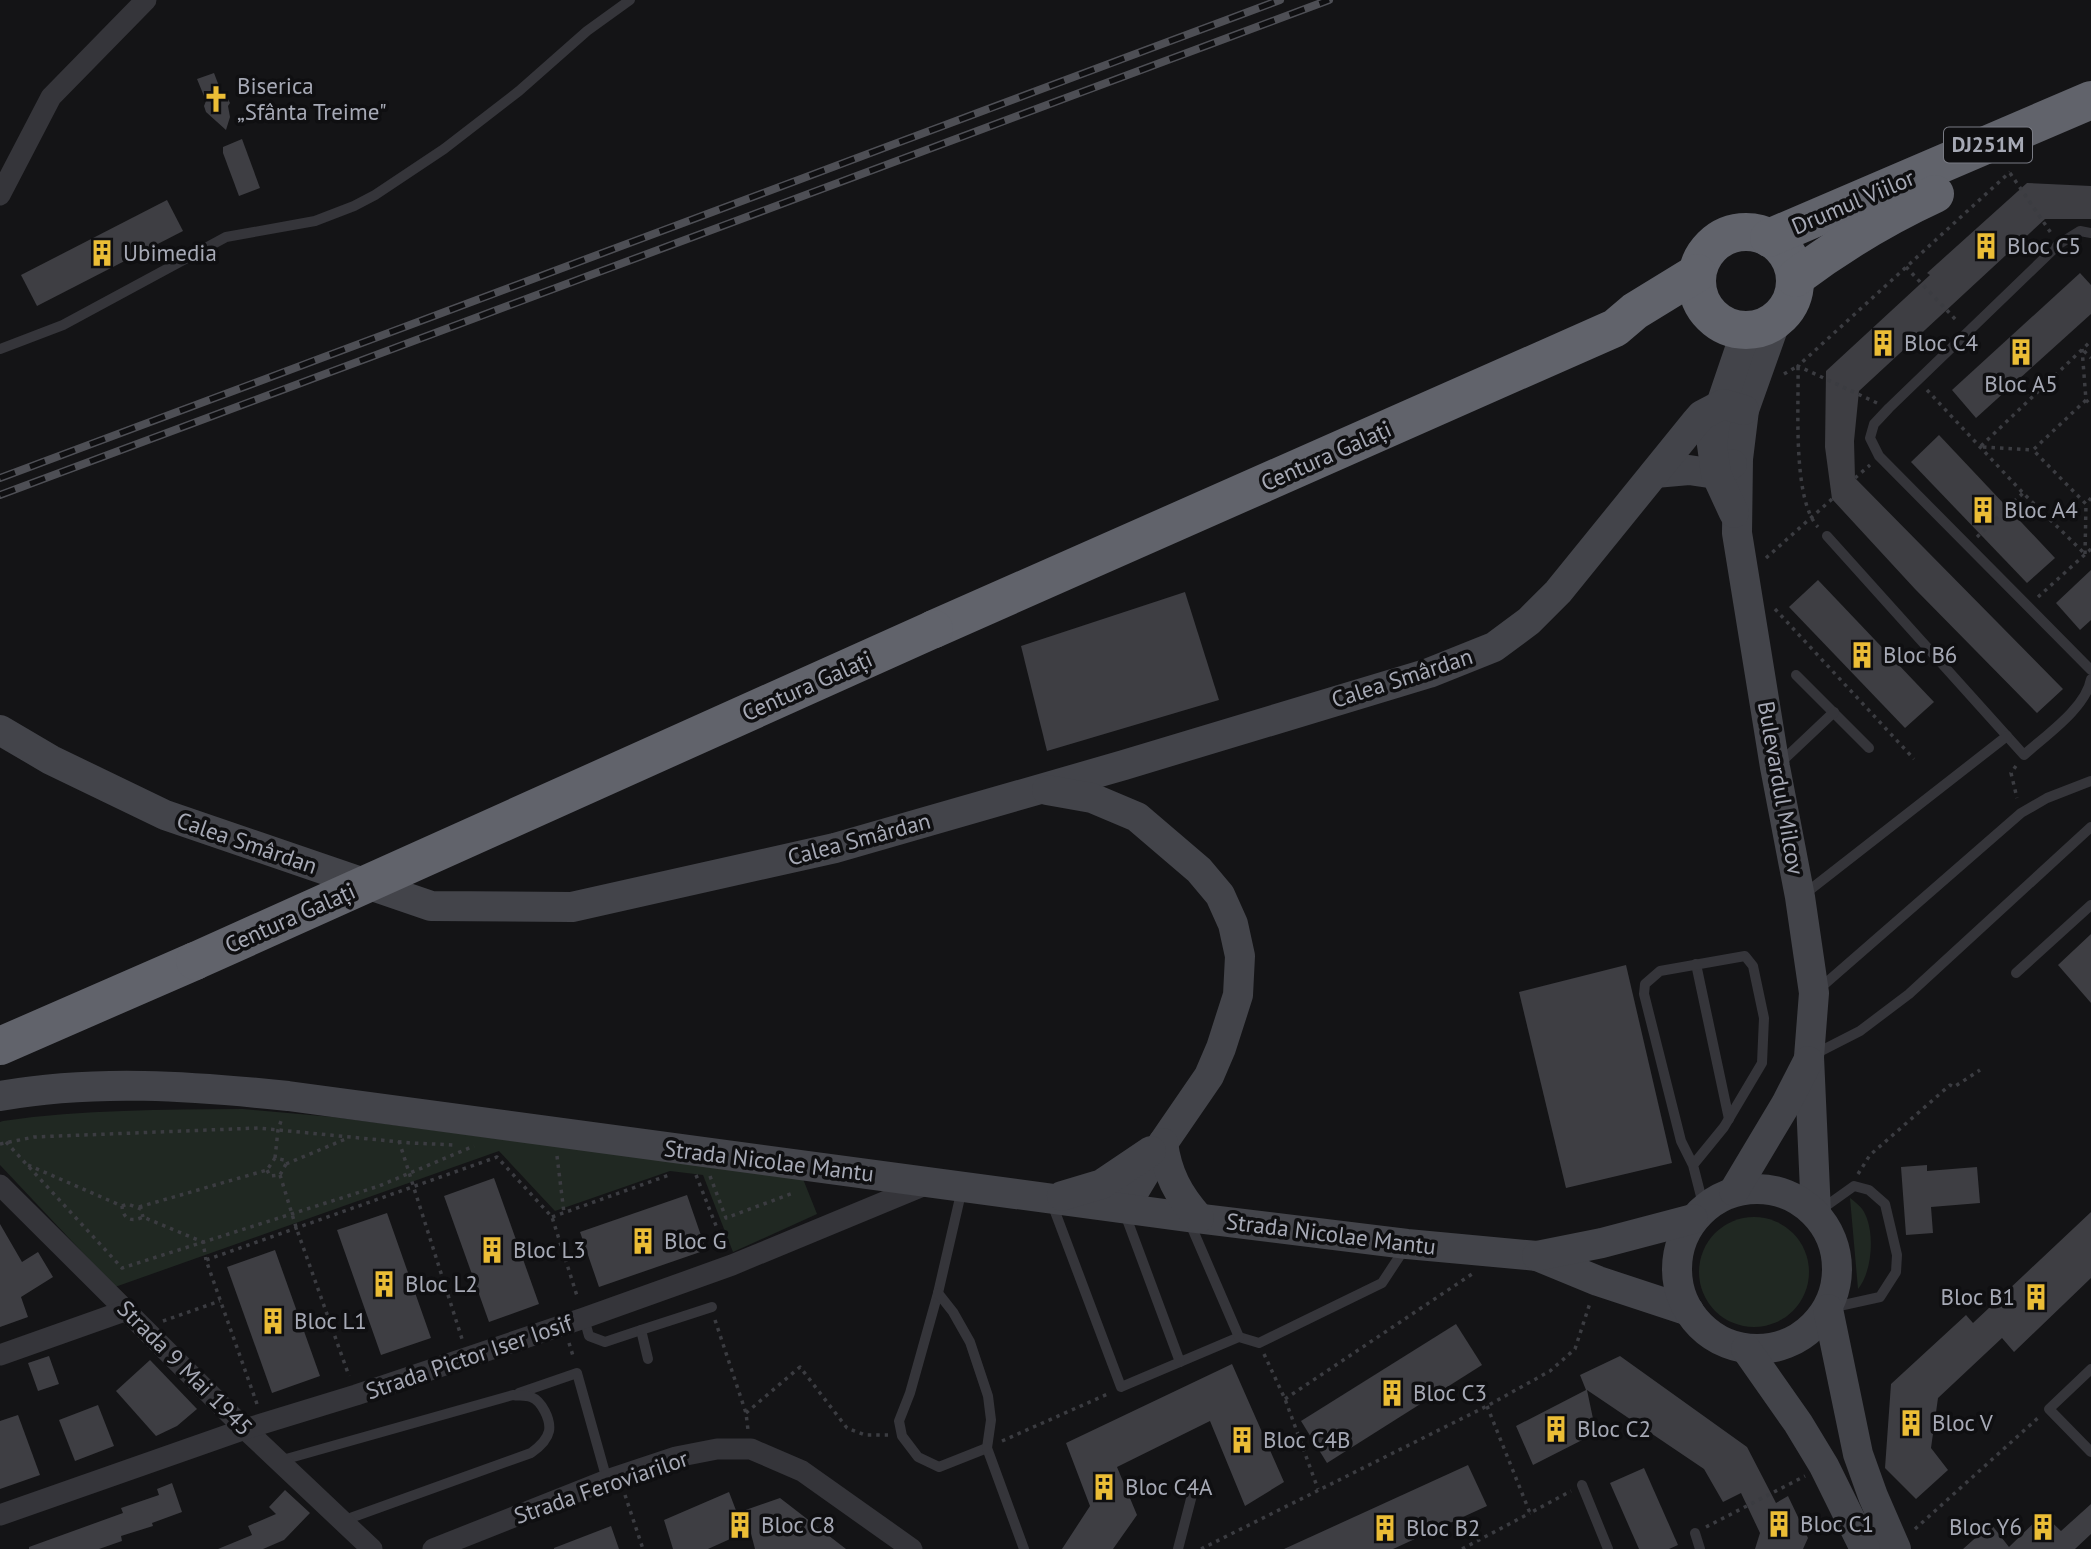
<svg xmlns="http://www.w3.org/2000/svg" width="2091" height="1549" font-family="'PT Sans',sans-serif">
<rect width="100%" height="100%" fill="#141416"/>
<!-- green -->
<g fill="#202822">
<path d="M243 1109 333 1117 803 1179 817 1214 733 1252 703 1175 670 1171 555 1211 499 1151 115 1287 0 1165V1122L3 1121C83 1109 163 1110 243 1109Z"/>
<path d="M1850 1198C1855 1202 1863 1208 1865 1214 1875 1234 1872 1272 1858 1289Z"/>
<circle cx="1754" cy="1272" r="55"/>
</g>
<!-- building -->
<g fill="#3e3e43">
<path d="M214 73 222 94 227 97 230 103 228 106 230 117 226 130 206 112 204 106 206 101 197 79Z"/>
<path d="M242 139 260 188 239 196 223 153V147Z"/>
<path d="M2027 183 2091 186V219H2045L1859 391 1854 441 1855 478 2063 689 2037 713 1915 589 1832 499 1825 447 1826 371 1930 275 1927 273Z"/>
<path d="M167 200 183 231 37 306 21 275Z"/>
<path d="M2080 273 2091 285V314L1976 418 1952 390Z"/>
<path d="M1939 435 2055 558 2027 583 1911 462Z"/>
<path d="M2091 570V620L2080 630 2056 603Z"/>
<path d="M1818 580 1934 702 1905 728 1789 607Z"/>
<path d="M1185 592 1219 700 1047 751 1021 646Z"/>
<path d="M2091 934V1003L2058 965Z"/>
<path d="M1626 965 1672 1163 1566 1188 1519 992Z"/>
<path d="M1927 1165V1171L1977 1167 1980 1203 1931 1207 1933 1233 1906 1235 1901 1167Z"/>
<path d="M494 1178 539 1304 489 1322 444 1196Z"/>
<path d="M687 1195 706 1250 599 1287 580 1232Z"/>
<path d="M2091 1212V1278L2014 1352 2002 1338 1938 1398 1931 1448 1948 1470 1916 1499 1885 1468 1891 1384 1966 1315 1973 1323Z"/>
<path d="M387 1213 431 1338 381 1355 337 1230Z"/>
<path d="M0 1224 22 1262 38 1252 53 1277 21 1297 28 1317 0 1327Z"/>
<path d="M275 1250 320 1376 272 1393 227 1267Z"/>
<path d="M1456 1324 1482 1365 1327 1463 1301 1421Z"/>
<path d="M49 1356 59 1384 38 1391 28 1363Z"/>
<path d="M1620 1356 1747 1447 1776 1503 1788 1496 1808 1538 1803 1549H1755L1760 1533 1741 1493 1723 1502 1704 1469 1587 1390 1596 1433 1533 1465 1516 1426 1586 1390 1580 1375Z"/>
<path d="M150 1360 197 1409 177 1426 156 1436 116 1391Z"/>
<path d="M1232 1364 1284 1482 1245 1506 1210 1421 1117 1467 1137 1515 1113 1549H1062L1090 1506 1066 1443Z"/>
<path d="M98 1405 114 1446 75 1461 59 1420Z"/>
<path d="M18 1415 40 1475 0 1489V1421Z"/>
<path d="M1468 1465 1487 1506 1393 1549H1284Z"/>
<path d="M1644 1468 1678 1545 1669 1549H1639L1610 1483Z"/>
<path d="M172 1483 182 1512 152 1523 153 1526 121 1536 122 1541 99 1549H29V1547L123 1513 121 1508 159 1495 157 1489Z"/>
<path d="M285 1490 310 1513 284 1540 263 1549H218L252 1535 248 1526 276 1514 269 1507Z"/>
<path d="M729 1492 737 1513 780 1498 846 1549H755L750 1530 708 1549H673L664 1520Z"/>
<path d="M2091 1504V1534L2075 1549H1963L1991 1524 2009 1547 2043 1514 2061 1531Z"/>
<path d="M611 1526 619 1549H554V1548Z"/>
</g>
<g fill="none" stroke-linecap="round" stroke-linejoin="round">
<!-- path -->
<g stroke="#3b3c41" stroke-width="3.5" stroke-dasharray="3.5 5" stroke-linecap="butt">
<path d="M2010 173 2051 233"/>
<path d="M1906 267 1957 321"/>
<path d="M2082 349 2086 400 2091 405"/>
<path d="M2084 351 2091 358"/>
<path d="M1784 374 1798 366C1799 405 1792 499 1818 527"/>
<path d="M1927 390 2023 493 2085 554"/>
<path d="M2086 400 2033 450 2086 504 2091 498"/>
<path d="M1877 403 1798 366 2010 172"/>
<path d="M1981 446 2091 341"/>
<path d="M1983 447 2033 450"/>
<path d="M1855 478 1870 465"/>
<path d="M1977 537 2023 493"/>
<path d="M2085 554 2086 504"/>
<path d="M1766 558 1832 499"/>
<path d="M2038 597 2091 549"/>
<path d="M1775 609 1914 759"/>
<path d="M2016 766 2011 773 2017 798"/>
<path d="M399 1141 462 1339"/>
<path d="M6 1142 122 1268 379 1186 474 1146"/>
<path d="M0 1144 34 1137 258 1128 411 1143 455 1145"/>
<path d="M557 1156 564 1213"/>
<path d="M275 1158 278 1130 282 1118"/>
<path d="M286 1164 348 1138"/>
<path d="M28 1165 122 1206C123 1220 132 1222 143 1217L203 1242 206 1260"/>
<path d="M1858 1174 1870 1155 1950 1085 1954 1087 1980 1070"/>
<path d="M280 1175 296 1227 349 1376"/>
<path d="M696 1175 724 1246"/>
<path d="M710 1176 726 1218 793 1193"/>
<path d="M122 1206 128 1204 141 1209 143 1217"/>
<path d="M139 1207 267 1170 275 1158 284 1160 286 1164 280 1175 270 1176 267 1170"/>
<path d="M552 1217 672 1174"/>
<path d="M715 1320 746 1413 748 1430"/>
<path d="M163 1321 220 1301"/>
<path d="M569 1343 574 1359"/>
<path d="M1264 1354 1285 1399 1318 1489"/>
<path d="M1285 1399 1472 1274"/>
<path d="M257 1404 206 1260 497 1157 552 1217 578 1299"/>
<path d="M1487 1406 1530 1513 1571 1491"/>
<path d="M746 1413 800 1367 847 1428 865 1435H888"/>
<path d="M1002 1441 1110 1393"/>
<path d="M625 1495 643 1549"/>
<path d="M1706 1527 1805 1476"/>
<path d="M1915 1529 2039 1417"/>
<path d="M1201 1549 1487 1406 1550 1371 1575 1349 1590 1303"/>
<path d="M1462 1549 1530 1513"/>
</g>
<!-- lane -->
<g stroke="#35353a" stroke-width="10">
<path d="M2091 233 2080 231 2059 244 1889 408 1874 424 1870 438 1879 456 2091 670"/>
<path d="M0 349 63 325 226 237 315 221 354 206 375 195 444 149 519 91 587 31 630 0"/>
<path d="M1827 536 2024 755C2045 736 2086 708 2091 679"/>
<path d="M1796 675 1869 748"/>
<path d="M1778 765 1834 712"/>
<path d="M1802 896 2007 736"/>
<path d="M1696 964 1729 1119"/>
<path d="M2016 973 2091 905"/>
<path d="M1819 989 2021 813 2047 798 2091 781"/>
<path d="M1813 1055 1860 1031 1909 994 2091 827"/>
<path d="M1693 1165 1724 1127 1762 1063 1764 1018 1753 966 1745 956 1660 971 1645 984 1644 994 1681 1141 1693 1165 1704 1208"/>
<path d="M962 1189 938 1293 910 1393 899 1421 902 1436 918 1457 939 1467 987 1448"/>
<path d="M1051 1201 1121 1387 1239 1337 1259 1343 1382 1283 1405 1248"/>
<path d="M1819 1211 1854 1186 1869 1190 1885 1204 1897 1255 1896 1272 1880 1297 1830 1308"/>
<path d="M1125 1214 1180 1362"/>
<path d="M1189 1221 1239 1337"/>
<path d="M938 1293 953 1312 970 1342 988 1396 991 1420 987 1448 1024 1549"/>
<path d="M584 1318 589 1336 605 1342 641 1330 648 1359"/>
<path d="M641 1330 712 1307"/>
<path d="M2091 1369 2049 1409 2091 1452"/>
<path d="M519 1393 577 1373 607 1480"/>
<path d="M279 1461 513 1395C518 1396 526 1395 531 1397 542 1401 551 1420 549 1431 547 1441 538 1448 531 1453L342 1521"/>
<path d="M1582 1485 1608 1549"/>
<path d="M1695 1533 1700 1549"/>
<path d="M1178 1549 1192 1495"/>
</g>
<!-- street -->
<g stroke="#35353a" stroke-width="21">
<path d="M0 195 51 97 146 0"/>
<path d="M0 1185 245 1429 372 1549"/>
<path d="M0 1355 127 1310"/>
<path d="M0 1515 245 1429 356 1395 584 1318 732 1265 930 1183"/>
<path d="M433 1549 607 1480 676 1457 717 1449H751L802 1471 912 1549"/>
</g>
<!-- secondary -->
<g stroke="#43444a" stroke-width="30">
<path d="M1776 320 1744 410 1738 459 1737 533 1775 767 1800 897 1814 993 1809 1057 1816 1213"/>
<path d="M1655 473 1689 470 1716 474 1732 464"/>
<path d="M1734 513 1716 474 1712 445 1715 422 1746 331"/>
<path d="M0 730 51 760 165 815 431 906 572 907 835 848 1124 765 1429 673 1494 647 1529 621 1558 592 1695 423 1702 415 1723 404 1744 410"/>
<path d="M1047 790 1092 798 1137 817 1199 870 1220 895 1233 924 1240 956 1238 995 1221 1048 1209 1076 1163 1143 1124 1208"/>
<path d="M0 1096C95 1079 193 1086 288 1096L1187 1217 1407 1244 1537 1256 1598 1281 1689 1311"/>
<path d="M1163 1143C1167 1173 1178 1195 1199 1218"/>
<circle cx="1757" cy="1269" r="80"/>
<path d="M1734 1191 1786 1104 1808 1061"/>
<path d="M1062 1196 1102 1184 1151 1151"/>
<path d="M1537 1256 1602 1243 1693 1219"/>
<path d="M1828 1309 1858 1454 1873 1496 1896 1549"/>
<path d="M1746 1349 1798 1423 1824 1466 1865 1549"/>
</g>
<!-- highway -->
<g stroke="#61636b" stroke-width="38">
<circle cx="1746" cy="281" r="49"/>
<path d="M1769 238 2091 100"/>
<path d="M1795 278C1839 245 1885 217 1935 194"/>
<path d="M934 629 1615 328 1635 311 1697 273"/>
<path d="M0 1046 195 961"/>
</g>
<defs>
<g id="rail">
<path d="M0 478 1280 0"/>
<path d="M0 495 1329 0"/>
</g>
</defs>
<!-- rail casing -->
<use href="#rail" stroke="#4e4f55" stroke-width="8"/>
<!-- rail -->
<use href="#rail" stroke="#0f0f11" stroke-width="5" stroke-dasharray="16" stroke-linecap="butt"/>
<!-- highway-bridge -->
<path stroke="#61636b" stroke-width="38" d="M195 961 934 629"/>
</g>
<!-- icons -->
<defs>
<symbol id="church-bare" viewBox="-9 -9 18 18"><path d="M-1.2-6h2.4v3.5h3.3v2.4h-3.3V6h-2.4V-.1h-3.3v-2.4h3.3Z" fill="#ebbd36" stroke="#0f0f11" stroke-width="2.5" paint-order="stroke"/></symbol>
<symbol id="building-bare" viewBox="-9 -9 18 18"><path d="M-4-6H4V6H1V3H-1V6H-4ZM-2.5-4.3h1.7v1.8h-1.7ZM.8-4.3h1.7v1.8H.8ZM-2.5-1h1.7V.8h-1.7ZM.8-1h1.7V.8H.8Z" fill="#ebbd36" stroke="#0f0f11" stroke-width="2.5" paint-order="stroke"/></symbol>
</defs>
<g fill-rule="evenodd">
<use href="#church-bare" x="197" y="80" width="38" height="38"/>
<use href="#building-bare" x="1967" y="227" width="38" height="38"/>
<use href="#building-bare" x="83" y="234" width="38" height="38"/>
<use href="#building-bare" x="1864" y="324" width="38" height="38"/>
<use href="#building-bare" x="2002" y="333" width="38" height="38"/>
<use href="#building-bare" x="1964" y="491" width="38" height="38"/>
<use href="#building-bare" x="1843" y="636" width="38" height="38"/>
<use href="#building-bare" x="624" y="1222" width="38" height="38"/>
<use href="#building-bare" x="473" y="1231" width="38" height="38"/>
<use href="#building-bare" x="365" y="1265" width="38" height="38"/>
<use href="#building-bare" x="2017" y="1278" width="38" height="38"/>
<use href="#building-bare" x="254" y="1302" width="38" height="38"/>
<use href="#building-bare" x="1373" y="1374" width="38" height="38"/>
<use href="#building-bare" x="1892" y="1404" width="38" height="38"/>
<use href="#building-bare" x="1537" y="1410" width="38" height="38"/>
<use href="#building-bare" x="1223" y="1421" width="38" height="38"/>
<use href="#building-bare" x="1085" y="1468" width="38" height="38"/>
<use href="#building-bare" x="1760" y="1505" width="38" height="38"/>
<use href="#building-bare" x="721" y="1506" width="38" height="38"/>
<use href="#building-bare" x="2024" y="1508" width="38" height="38"/>
<use href="#building-bare" x="1366" y="1509" width="38" height="38"/>
</g>
<g text-anchor="middle" stroke-width="7" stroke-linejoin="round" paint-order="stroke">
<!-- shield labels -->
<rect fill="#0f0f11" stroke="#797b84" stroke-width="2" x="1944" y="127.5" width="88" height="35" rx="5"/>
<g font-size="21" font-weight="bold" fill="#a6a9b5">
<text x="1988" y="152">DJ251M</text>
</g>
<!-- poi labels -->
<g font-size="23" fill="#a6a9b5" stroke="#0f0f11" text-anchor="start">
<text x="237" y="94">Biserica<tspan x="237" dy="26">„Sfânta Treime"</tspan></text>
<text x="2007" y="254">Bloc C5</text>
<text x="123" y="261">Ubimedia</text>
<text x="1904" y="351">Bloc C4</text>
<text x="2021" y="392" text-anchor="middle">Bloc A5</text>
<text x="2004" y="518">Bloc A4</text>
<text x="1883" y="663">Bloc B6</text>
<text x="664" y="1249">Bloc G</text>
<text x="513" y="1258">Bloc L3</text>
<text x="405" y="1292">Bloc L2</text>
<text x="2015" y="1305" text-anchor="end">Bloc B1</text>
<text x="294" y="1329">Bloc L1</text>
<text x="1413" y="1401">Bloc C3</text>
<text x="1932" y="1431">Bloc V</text>
<text x="1577" y="1437">Bloc C2</text>
<text x="1263" y="1448">Bloc C4B</text>
<text x="1125" y="1495">Bloc C4A</text>
<text x="1800" y="1532">Bloc C1</text>
<text x="761" y="1533">Bloc C8</text>
<text x="2022" y="1535" text-anchor="end">Bloc Y6</text>
<text x="1406" y="1536">Bloc B2</text>
</g>
<!-- street labels -->
<g font-size="23" fill="#a6a9b5" stroke="#0f0f11">
<text transform="translate(1853 202) rotate(-23)" y="8">Drumul Viilor</text>
<text transform="translate(1326 456) rotate(-24)" y="8">Centura Galați</text>
<text transform="translate(1402 678) rotate(-18)" y="8">Calea Smârdan</text>
<text transform="translate(807 686) rotate(-24)" y="8">Centura Galați</text>
<text transform="translate(1781 788) rotate(80)" y="8">Bulevardul Milcov</text>
<text transform="translate(859 839) rotate(-15)" y="8">Calea Smârdan</text>
<text transform="translate(247 843) rotate(19)" y="8">Calea Smârdan</text>
<text transform="translate(290 918) rotate(-24)" y="8">Centura Galați</text>
<text transform="translate(769 1161) rotate(7)" y="8">Strada Nicolae Mantu</text>
<text transform="translate(1331 1234) rotate(7)" y="8">Strada Nicolae Mantu</text>
<text transform="translate(469 1357) rotate(-19)" y="8">Strada Pictor Iser Iosif</text>
<text transform="translate(185 1368) rotate(45)" y="8">Strada 9 Mai 1945</text>
<text transform="translate(601 1487) rotate(-19)" y="8">Strada Feroviarilor</text>
</g>
</g>
</svg>
